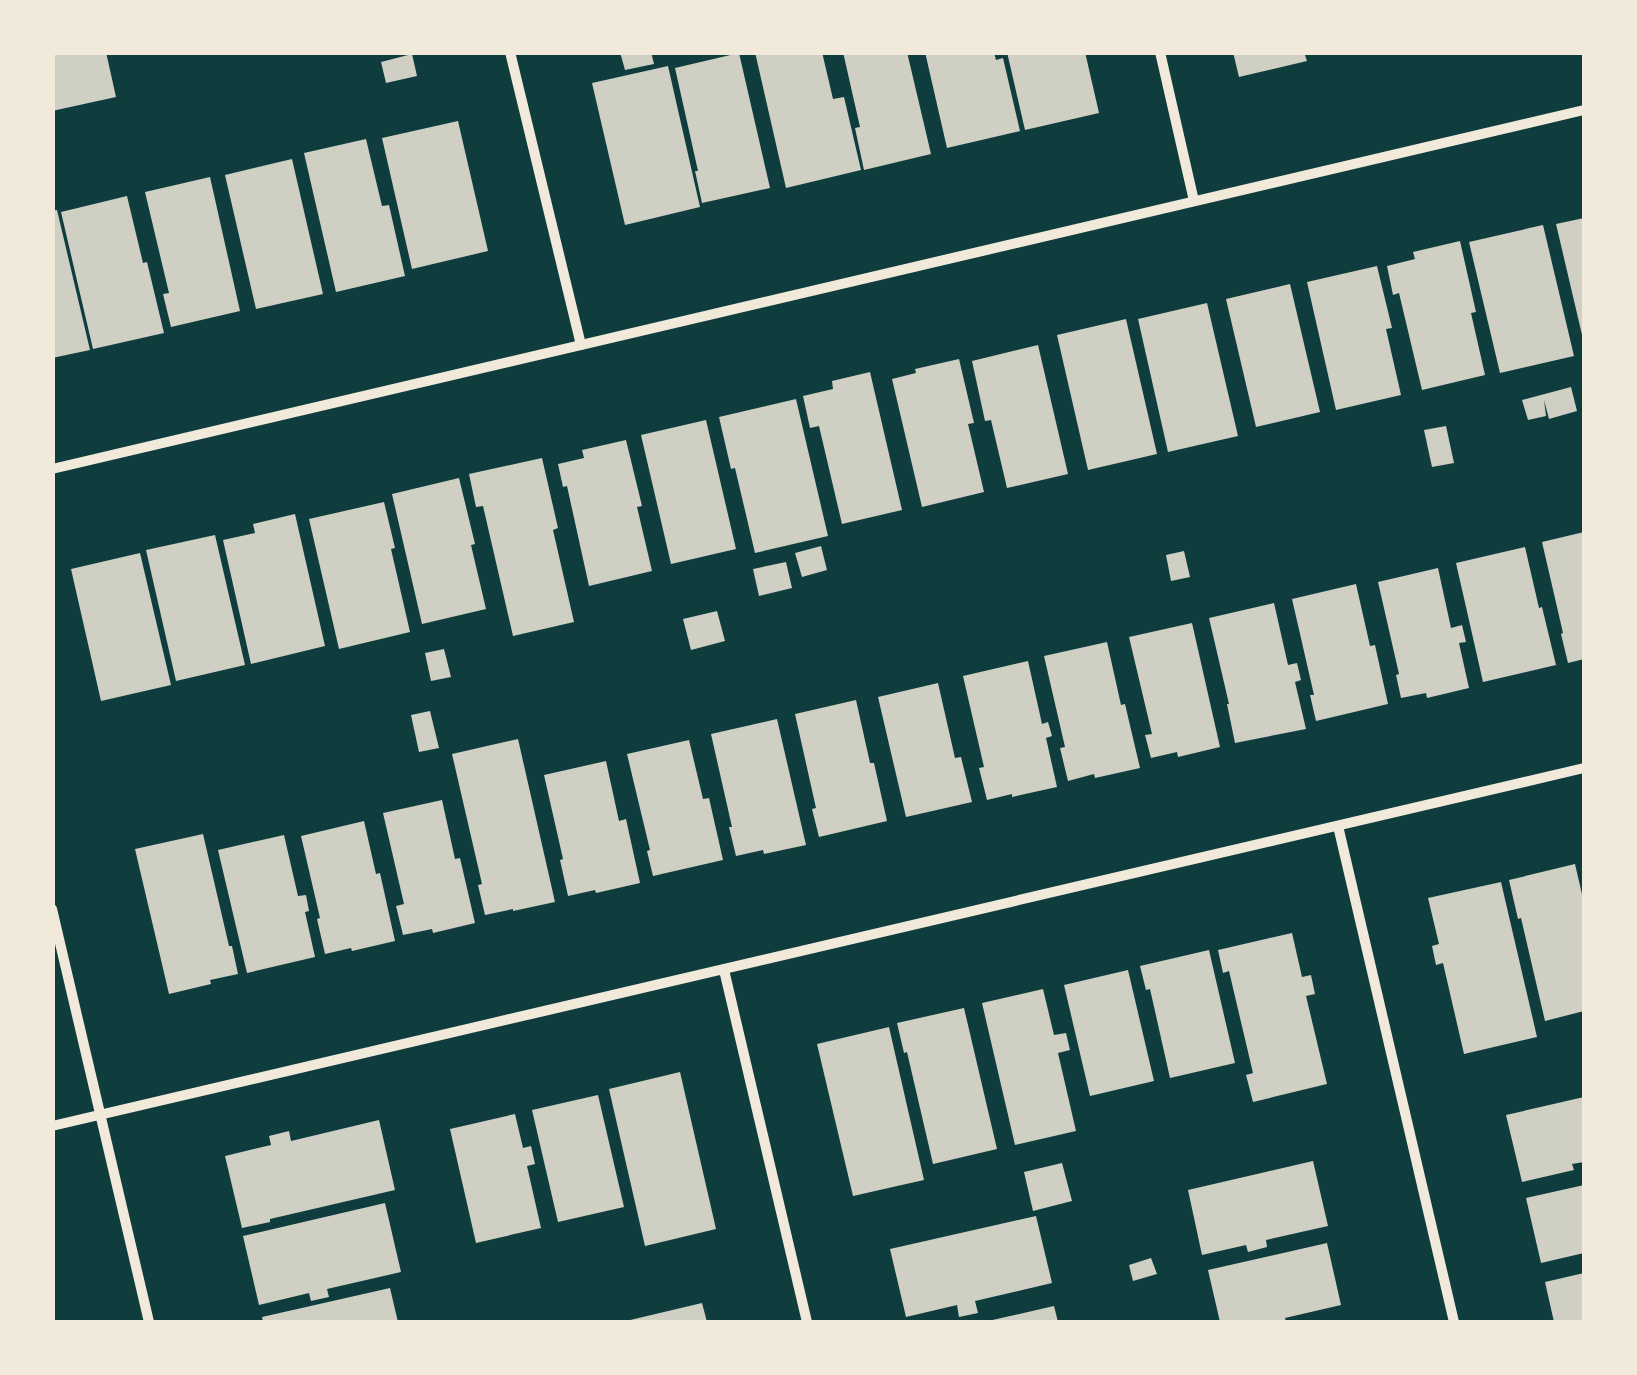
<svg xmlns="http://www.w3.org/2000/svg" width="1637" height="1375" font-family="'Noto Sans',sans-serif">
<rect width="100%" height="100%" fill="#0f3d3e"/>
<!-- building -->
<g fill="#cfcfc3">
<path d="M52 52H106L116 97 52 111Z"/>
<path d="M620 52H651L654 64 625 70Z"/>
<path d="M755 52H822L833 99 844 97 861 170 786 188Z"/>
<path d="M843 52H907L931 154 864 170 855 128 860 127Z"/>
<path d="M925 52H994L996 60 1003 58 1020 131 947 148Z"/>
<path d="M1007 52H1085L1099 113 1025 130Z"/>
<path d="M1233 52H1304L1307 61 1239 77Z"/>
<path d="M739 53 770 188 702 203 695 171H698L675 68Z"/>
<path d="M412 54 417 76 386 83 381 62Z"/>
<path d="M668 66 700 207 625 225 592 83Z"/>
<path d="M458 121 488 251 412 269 382 138Z"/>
<path d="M366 139 382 206 389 205 405 276 336 292 304 153Z"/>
<path d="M292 159 323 294 256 309 225 175Z"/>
<path d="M210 177 240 311 171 327 163 294 169 293 145 192Z"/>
<path d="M127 196 143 263 147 262 164 333 93 349 61 212Z"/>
<path d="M57 210 90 350 52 358V211Z"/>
<path d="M1584 218V339H1583L1556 224Z"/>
<path d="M1543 225 1574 356 1500 373 1469 242Z"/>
<path d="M1460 241 1476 312 1471 313 1485 375 1422 390 1399 293 1393 295 1387 266 1415 259 1413 252Z"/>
<path d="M1377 266 1392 328 1386 329 1401 395 1336 410 1307 282Z"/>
<path d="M1290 284 1320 412 1256 427 1226 299Z"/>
<path d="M1207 303 1238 436 1168 452 1138 319Z"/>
<path d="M1126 319 1157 454 1088 470 1057 335Z"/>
<path d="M1038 345 1068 474 1007 488 991 420 985 421 972 361Z"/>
<path d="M959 359 974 423 968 424 984 492 922 507 892 379 916 373 915 369Z"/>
<path d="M870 372 902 510 842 524 819 426 810 428 803 396 833 389 832 381Z"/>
<path d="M1571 387 1577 411 1549 419 1544 400 1546 416 1528 420 1522 400Z"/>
<path d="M796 399 828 536 755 553 735 468 731 469 719 417Z"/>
<path d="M706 420 736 549 671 564 641 435Z"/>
<path d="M1446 426 1454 463 1432 467 1424 430Z"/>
<path d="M626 440 642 506 637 507 652 571 589 586 567 486 563 487 558 464 584 458 582 450Z"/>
<path d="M542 458 558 528 553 530 574 622 513 636 483 506 476 507 469 474Z"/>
<path d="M459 478 475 544 471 545 486 609 422 624 392 494Z"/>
<path d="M384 502 395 548 391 549 410 632 339 649 309 519Z"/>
<path d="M295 514 325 646 251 664 223 540 255 533 253 524Z"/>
<path d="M1584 532V659L1568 663 1561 634 1563 633 1542 542Z"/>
<path d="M215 535 245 665 176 681 146 550Z"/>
<path d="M821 546 827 570 802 577 795 553Z"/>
<path d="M1525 547 1539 608 1542 607 1556 665 1483 682 1456 563Z"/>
<path d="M1184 551 1190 577 1171 581 1166 555Z"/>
<path d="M140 553 171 685 101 701 71 569Z"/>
<path d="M786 562 792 588 759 596 753 569Z"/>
<path d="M1438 568 1451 628 1462 625 1466 642 1459 643 1469 688 1427 698 1426 693 1401 698 1396 675 1399 674 1378 582Z"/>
<path d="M1356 584 1370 646 1375 645 1388 704 1316 721 1310 695H1314L1292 599Z"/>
<path d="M1274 603 1288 665 1297 663 1301 680 1295 682 1306 729 1235 743 1227 704H1229L1209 618Z"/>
<path d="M717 611 725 641 691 650 683 619Z"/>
<path d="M1192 623 1220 747 1178 757 1177 752 1151 758 1145 735 1152 734 1129 637Z"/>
<path d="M1107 642 1121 705 1125 704 1140 768 1095 778 1094 774 1068 781 1060 748 1065 747 1044 656Z"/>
<path d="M444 649 451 677 431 681 425 653Z"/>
<path d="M1028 661 1042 724 1048 722 1052 736 1046 738 1057 787 1012 797V794L987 800 979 768 984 767 963 676Z"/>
<path d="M938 683 955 758 961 757 972 802 906 817 878 697Z"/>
<path d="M856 700 870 763H874L887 821 819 837 812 809 816 808 795 714Z"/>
<path d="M430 711 439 748 419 752 411 715Z"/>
<path d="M777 719 806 845 764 854 763 850 736 856 729 827H732L711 734Z"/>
<path d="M518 739 555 902 513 911V909L485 915 478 885 482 884 452 754Z"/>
<path d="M689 740 703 799 709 798 723 860 653 876 647 851 650 850 627 754Z"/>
<path d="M606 761 619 821 626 819 640 883 596 893 595 890 568 896 560 860 563 859 544 775Z"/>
<path d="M442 800 455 859 460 858 475 923 433 933 432 929 403 935 396 906 404 904 383 813Z"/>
<path d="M364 821 376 874 380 873 395 941 352 951 351 948 325 954 317 919 320 918 301 836Z"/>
<path d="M203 834 229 946H232L238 974 210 980 211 984 169 994 135 849Z"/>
<path d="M284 835 298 896 306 895 309 911 305 912 315 957 247 973 218 850Z"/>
<path d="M1575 864 1584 903V1011L1545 1021 1521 918 1518 919 1509 880Z"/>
<path d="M1501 882 1537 1037 1464 1054 1443 963 1436 965 1432 946 1439 944 1428 898Z"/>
<path d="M1292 933 1302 977 1311 975 1315 994 1306 996 1327 1084 1253 1102 1246 1075 1253 1073 1229 971 1223 973 1218 950Z"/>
<path d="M1209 950 1235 1063 1170 1078 1150 989 1146 990 1140 966Z"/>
<path d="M1128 970 1154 1081 1090 1096 1064 985Z"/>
<path d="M1043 989 1054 1035 1066 1033 1070 1050 1058 1053 1076 1131 1015 1145 982 1003Z"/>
<path d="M964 1008 997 1149 933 1164 907 1052 904 1053 897 1023Z"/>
<path d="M889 1027 924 1180 853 1196 817 1044Z"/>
<path d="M680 1072 716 1229 645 1246 609 1089Z"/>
<path d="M598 1095 624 1207 558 1222 532 1110Z"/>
<path d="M1584 1097V1162L1572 1164 1574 1170 1522 1182 1506 1115Z"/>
<path d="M515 1114 523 1148 531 1146 535 1164 527 1166 541 1228 476 1243 450 1129Z"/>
<path d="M379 1120 395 1190 270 1219V1222L242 1228 225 1156 271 1145 269 1136 289 1131 291 1141Z"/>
<path d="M1313 1161 1328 1226 1266 1240 1267 1247 1248 1252 1246 1245 1202 1255 1188 1190Z"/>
<path d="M1062 1163 1072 1201 1033 1211 1024 1172Z"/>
<path d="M1584 1185V1253L1541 1263 1526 1198Z"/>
<path d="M385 1203 401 1272 327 1289 329 1297 311 1301 309 1293 259 1305 243 1236Z"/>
<path d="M1036 1216 1052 1283 975 1301 978 1313 959 1317 957 1305 906 1317 890 1249Z"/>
<path d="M1327 1243 1341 1305 1285 1318 1286 1322H1220L1208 1270Z"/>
<path d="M1151 1258 1157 1274 1133 1281 1129 1265Z"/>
<path d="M1584 1273V1322H1554L1545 1282Z"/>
<path d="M390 1288 398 1322H263L262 1317Z"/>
<path d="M702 1303 707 1322H626V1321Z"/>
<path d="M1054 1306 1058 1322H988V1321Z"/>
</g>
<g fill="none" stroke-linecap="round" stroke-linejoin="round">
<!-- minor -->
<g stroke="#f1e9da" stroke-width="10">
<path d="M510 52 581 345"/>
<path d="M1160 52 1194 201"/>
<path d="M52 469 1584 110"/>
<path d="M1338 826 1454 1322"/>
<path d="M52 909 149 1322"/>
<path d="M724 970 807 1322"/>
<path d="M52 1126 1584 768"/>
</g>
</g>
<!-- border -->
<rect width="1637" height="1375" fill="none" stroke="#f1e9da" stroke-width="110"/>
</svg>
